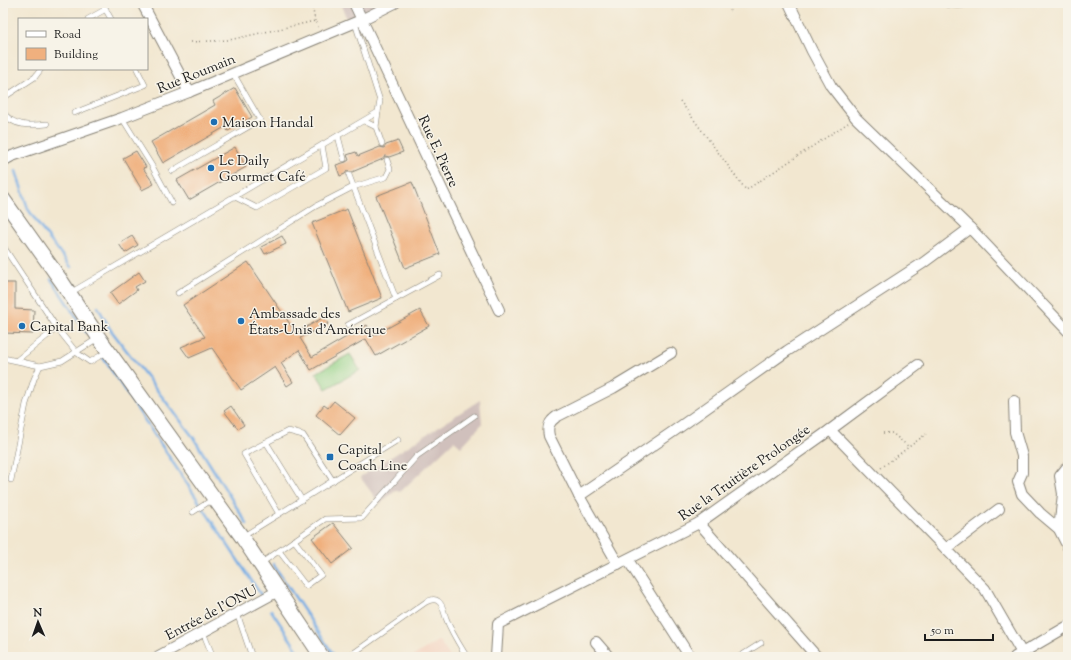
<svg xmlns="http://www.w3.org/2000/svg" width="1071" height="660" font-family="'Sorts Mill Goudy',serif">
<rect width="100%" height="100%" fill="#f7f3e8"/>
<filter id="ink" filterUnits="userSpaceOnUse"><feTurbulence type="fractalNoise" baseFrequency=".025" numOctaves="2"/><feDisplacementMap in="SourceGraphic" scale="8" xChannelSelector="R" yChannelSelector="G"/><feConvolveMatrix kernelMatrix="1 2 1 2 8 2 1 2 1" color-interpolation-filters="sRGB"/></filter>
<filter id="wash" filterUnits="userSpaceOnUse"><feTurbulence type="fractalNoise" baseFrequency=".012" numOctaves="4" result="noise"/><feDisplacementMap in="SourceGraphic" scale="16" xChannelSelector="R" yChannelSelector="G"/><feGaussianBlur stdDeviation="0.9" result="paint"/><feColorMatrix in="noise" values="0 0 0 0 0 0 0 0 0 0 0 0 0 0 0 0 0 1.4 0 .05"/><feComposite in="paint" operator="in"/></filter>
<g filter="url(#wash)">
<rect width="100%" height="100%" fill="#f2e7d0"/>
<!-- built -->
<path fill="#f4d3c0" d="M439 640 450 657H412Z"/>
<!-- industrial -->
<g fill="#d0c0bc">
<path d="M340 3H380L347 19Z"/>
<path d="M480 400 482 424 461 447 454 441 400 492 395 490 380 504 360 477Z"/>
</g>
<!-- green -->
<path fill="#96d389" stroke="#597852" d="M350 354 360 370 326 389 316 373Z"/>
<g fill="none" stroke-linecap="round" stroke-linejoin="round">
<!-- stream -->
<g stroke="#76ade5" stroke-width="2.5">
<path d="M16 171 28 209 40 227 71 267"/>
<path d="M51 279 86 332"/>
<path d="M98 307 110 329 193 437 247 524"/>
<path d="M102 356 261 595"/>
<path d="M273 564 335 657"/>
<path d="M271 610 302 657"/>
</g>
</g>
<g id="blocks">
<!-- building -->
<g fill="#f0b07e">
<path d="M235 88 252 117 228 131 225 127 163 163 151 142 215 105 213 101Z"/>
<path d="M398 141 403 152 389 157 385 156 383 159 352 172 347 171 345 174 340 176 336 165 346 162 349 160 347 155 356 152 358 156 380 147 384 148 386 145Z"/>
<path d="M235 147 246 167 189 200 177 180Z"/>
<path d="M136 151 146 167 143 168 154 184 142 190 123 158Z"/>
<path d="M412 182 440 254 405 268 376 196Z"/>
<path d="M347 209 382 298 348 312 312 223Z"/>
<path d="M132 236 138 245 125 253 119 244Z"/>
<path d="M282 236 286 244 265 254 261 247Z"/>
<path d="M248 262 296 333 324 317 328 324 300 338 312 357 367 325 373 336 420 310 429 326 376 356 366 339 311 370 299 350 281 363 293 382 287 386 275 367 241 390 212 348 189 358 181 347 205 337 183 305Z"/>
<path d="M139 272 145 281 135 287 137 290 118 304 110 293Z"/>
<path d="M3 283H15V309L34 310 33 334 3 333Z"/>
<path d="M334 401 355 418 340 435 316 415 324 405 328 408Z"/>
<path d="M231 406 244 425 238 429 224 411Z"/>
<path d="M333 523 353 548 332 564 312 538Z"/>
</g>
</g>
</g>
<g filter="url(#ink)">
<use href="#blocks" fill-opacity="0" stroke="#878276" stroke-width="1"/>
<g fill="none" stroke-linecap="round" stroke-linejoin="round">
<defs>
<g id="lane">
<path d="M102 3 111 19"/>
<path d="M941 3C952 6 962 7 973 3"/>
<path d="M88 19 106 9"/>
<path d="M3 98 35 77 41 69"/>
<path d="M3 112C13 127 31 126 47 124"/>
<path d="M378 112 376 127 382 144"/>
<path d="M74 113 145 85 137 69"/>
<path d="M122 118 152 166 172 203"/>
<path d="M364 121 376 127"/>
<path d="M338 136 344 159"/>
<path d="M172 171 260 120 233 73"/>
<path d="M349 175 396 299"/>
<path d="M235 197 257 208 326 168 322 145"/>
<path d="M3 246 57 328 77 353 90 362 108 351"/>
<path d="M70 293 378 112 380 101 355 23"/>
<path d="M178 293 316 206 353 187 386 177 390 169 387 160"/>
<path d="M348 325 440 275"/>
<path d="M3 358 40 366"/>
<path d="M17 360 57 328"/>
<path d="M266 442 302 500"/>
<path d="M11 480 26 404 34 379 40 366 62 361 98 338"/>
<path d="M193 512 213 499"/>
<path d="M279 514 244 454 288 431 303 435 333 481"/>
<path d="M242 537 398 440"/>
<path d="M279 551 306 586 321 575 294 540"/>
<path d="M260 564 325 519 362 518 417 456 474 416"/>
<path d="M237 613 252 657"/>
<path d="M203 632 213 657"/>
<path d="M348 657 426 602C430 600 434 598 438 601 443 604 444 613 446 618 451 632 459 644 467 657"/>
<path d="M739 657 761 643"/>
</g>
<g id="street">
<path d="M142 3 189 92"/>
<path d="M354 3 499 310"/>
<path d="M789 3 812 51 831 86 856 118 970 228 1068 331"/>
<path d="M3 161 12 156 122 118 189 92 361 20 395 3"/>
<path d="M1014 401 1015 432 1022 456V473L1018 482 1022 494 1040 513 1059 529 1068 547"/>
<path d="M830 430 985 589 1022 653"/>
<path d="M579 496 674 431 787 351 923 263 970 228"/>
<path d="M699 523 817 657"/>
<path d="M1059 529 1063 494 1060 476 1068 466"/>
<path d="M946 549 999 509"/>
<path d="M628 560 690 657"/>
<path d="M618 564 579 496 549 436C547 427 549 422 556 417L613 388 671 353"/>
<path d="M596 642 609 657"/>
<path d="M157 657 278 591"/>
<path d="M496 657 498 624 699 523 830 430 918 365"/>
<path d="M1015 657 1068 626"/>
</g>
<path id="secondary" d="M3 199 62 282 99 338 242 537 322 657"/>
</defs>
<!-- lane casing -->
<use href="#lane" stroke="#878276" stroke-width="6"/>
<!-- street casing -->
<use href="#street" stroke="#878276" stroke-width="12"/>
<!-- secondary casing -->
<use href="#secondary" stroke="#878276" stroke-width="16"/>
<!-- path -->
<g stroke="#878276" stroke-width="1.5" stroke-dasharray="1 3" stroke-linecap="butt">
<path d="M308 3 312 5 315 21"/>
<path d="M727 3 730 11"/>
<path d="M191 42 229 40 315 21 318 27"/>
<path d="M680 101 746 190 848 123"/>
<path d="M883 433H892L909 447"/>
<path d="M881 468 926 434"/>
</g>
<!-- lane -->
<use href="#lane" stroke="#fff" stroke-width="5"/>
<!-- street -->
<use href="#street" stroke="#fff" stroke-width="10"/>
<!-- secondary -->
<use href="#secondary" stroke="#fff" stroke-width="14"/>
</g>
</g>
<!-- markers -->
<g fill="#1f6fb2" stroke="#f7f3e8" stroke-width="1.5">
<circle cx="214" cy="122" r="4"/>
<circle cx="211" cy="168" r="4"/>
<circle cx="241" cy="321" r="4"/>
<circle cx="22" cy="326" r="4"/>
<rect x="326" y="453" width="8" height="8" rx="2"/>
</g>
<g text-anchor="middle" stroke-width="3" stroke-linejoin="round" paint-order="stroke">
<!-- street labels -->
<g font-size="14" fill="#1c1c1c" stroke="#f7f3e8">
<text transform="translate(196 73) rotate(-22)" y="5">Rue Roumain</text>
<text transform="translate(439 151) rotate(65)" y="5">Rue E. Pierre</text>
<text transform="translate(744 472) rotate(-35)" y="5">Rue la Truitière Prolongée</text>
<text transform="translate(211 612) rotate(-28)" y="5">Entrée de l'ONU</text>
</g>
<!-- poi labels -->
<g font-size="14" fill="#1c1c1c" stroke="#f7f3e8" text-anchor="start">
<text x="222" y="127">Maison Handal</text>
<text x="219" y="165">Le Daily<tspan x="219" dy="16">Gourmet Café</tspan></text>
<text x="249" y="318">Ambassade des<tspan x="249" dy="16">États-Unis d'Amérique</tspan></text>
<text x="30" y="331">Capital Bank</text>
<text x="338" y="454">Capital<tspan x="338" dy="16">Coach Line</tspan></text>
</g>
</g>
<!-- margin -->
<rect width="1071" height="660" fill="none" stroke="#f7f3e8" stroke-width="16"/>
<!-- legend -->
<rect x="18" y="18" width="130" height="52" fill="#f7f3e8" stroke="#9f9d96"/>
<rect x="26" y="31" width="20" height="6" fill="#ffffff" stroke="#9f9d96"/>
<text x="54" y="38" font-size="12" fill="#1c1c1c">Road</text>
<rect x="26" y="48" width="20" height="12" fill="#f0b07e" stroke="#9f9d96"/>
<text x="54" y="58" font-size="12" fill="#1c1c1c">Building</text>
<!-- north arrow -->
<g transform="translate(38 622) rotate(358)" stroke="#f7f3e8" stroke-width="3" paint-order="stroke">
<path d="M0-3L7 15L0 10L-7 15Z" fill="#1c1c1c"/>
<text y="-6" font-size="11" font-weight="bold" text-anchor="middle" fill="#1c1c1c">N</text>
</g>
<!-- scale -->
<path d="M925 634v6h68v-6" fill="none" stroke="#1c1c1c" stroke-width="2"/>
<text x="931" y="634" font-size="12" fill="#1c1c1c" stroke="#f7f3e8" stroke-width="3" paint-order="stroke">50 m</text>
</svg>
